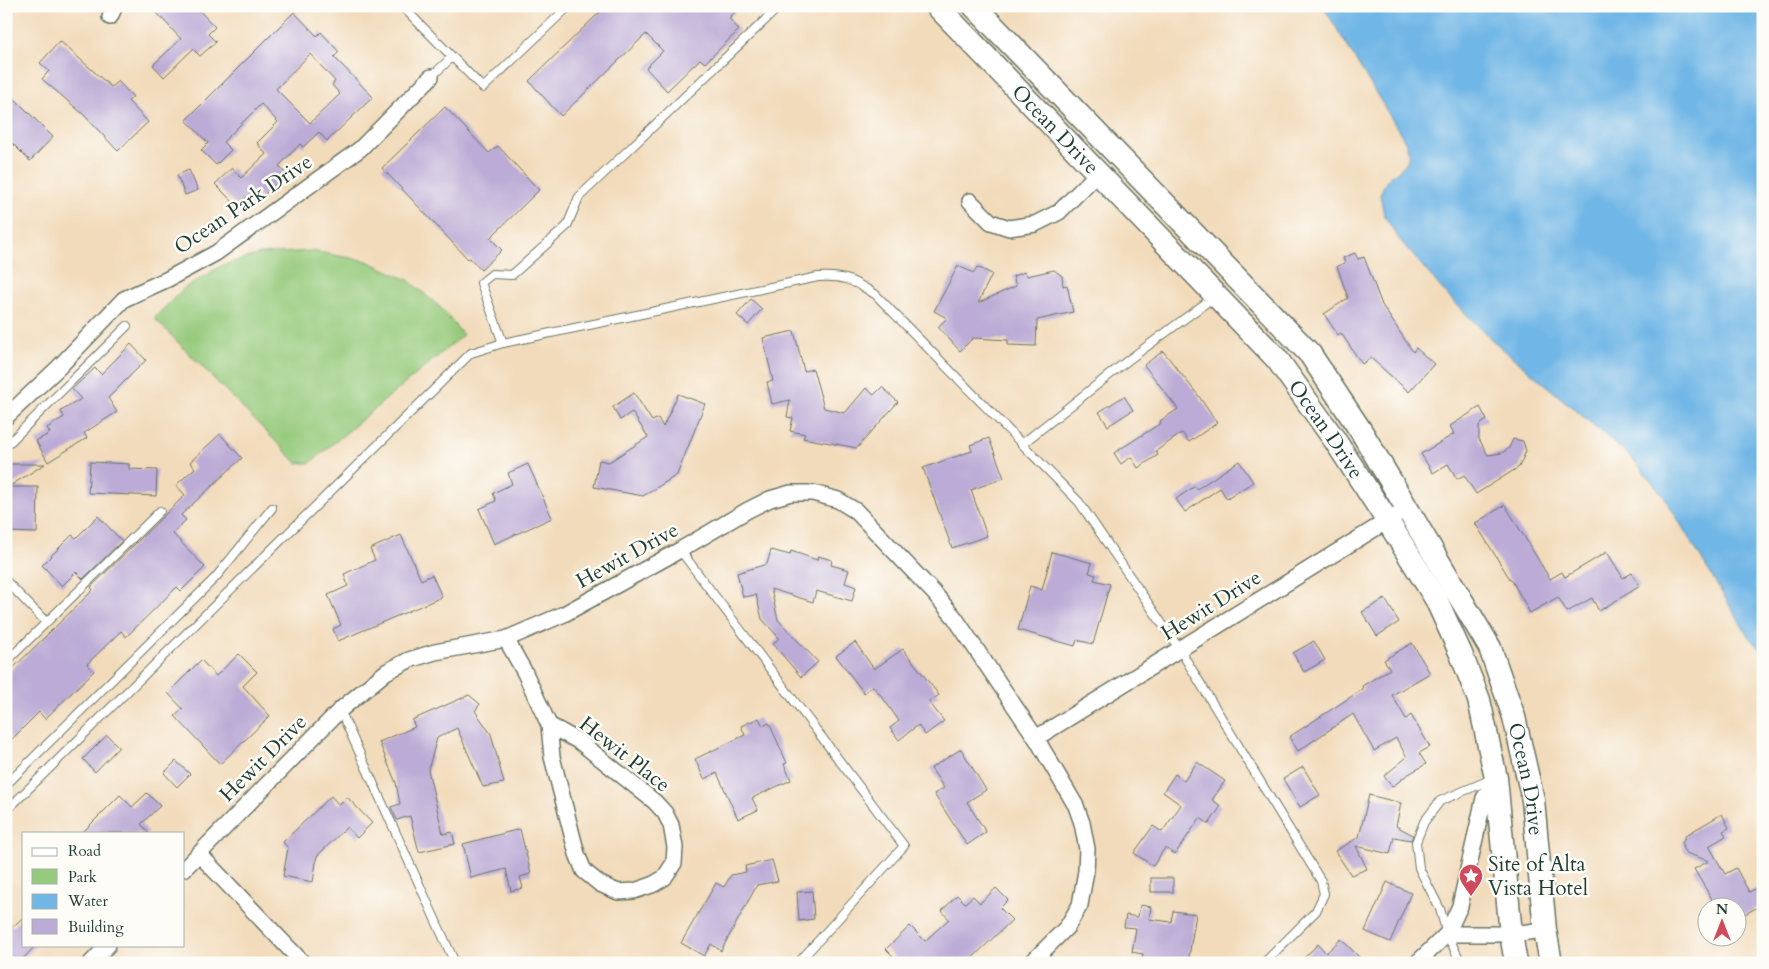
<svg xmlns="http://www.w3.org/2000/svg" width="1769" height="969" font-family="Cardo,serif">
<rect width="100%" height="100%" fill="#fdfcf7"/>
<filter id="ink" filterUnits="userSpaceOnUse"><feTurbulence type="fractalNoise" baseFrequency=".02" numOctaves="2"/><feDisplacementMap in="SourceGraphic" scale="10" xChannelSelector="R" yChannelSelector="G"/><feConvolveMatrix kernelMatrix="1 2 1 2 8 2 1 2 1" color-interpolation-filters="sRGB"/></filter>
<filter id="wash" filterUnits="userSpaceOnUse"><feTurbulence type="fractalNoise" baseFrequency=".0096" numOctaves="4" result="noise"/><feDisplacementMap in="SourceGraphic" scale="20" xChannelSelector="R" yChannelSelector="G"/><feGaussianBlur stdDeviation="1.12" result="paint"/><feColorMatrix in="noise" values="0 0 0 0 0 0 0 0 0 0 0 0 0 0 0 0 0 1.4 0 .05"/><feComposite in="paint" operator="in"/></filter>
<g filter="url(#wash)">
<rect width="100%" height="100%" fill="#f2dbbb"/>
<!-- green -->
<path fill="#96ca7c" stroke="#5a8458" d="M312 251 367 261 408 280 441 308 463 335 310 463H297L154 318 183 289 223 265 260 254Z"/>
<!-- water -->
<path fill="#70b6e6" stroke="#487a8d" d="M1323 6H1763V653L1748 636 1663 495 1631 457 1491 339 1448 296 1399 239 1384 215 1380 194C1383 189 1385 181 1390 177 1406 164 1413 162 1405 141Z"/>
<g id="blocks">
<!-- building -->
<g fill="#bbabd6" fill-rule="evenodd">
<path d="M162 6H195L215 27 208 34 216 42 200 56 193 49 164 77 153 65 181 39 156 12Z"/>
<path d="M606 6H741L729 18 739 30 705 63 700 59 667 91 646 68 663 51 646 34 561 116 529 81Z"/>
<path d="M294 12 317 36 321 32 339 52 334 57 373 97 327 141 319 132 303 147 300 144 279 166 286 174 261 198 254 190 237 206 215 184 232 168 241 178 266 154 257 143 278 122 261 104 223 142 231 150 216 165 201 150 208 143 186 120ZM310 54 335 81 332 85 340 94 310 123 276 89Z"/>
<path d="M60 41 111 87 118 81 133 97 128 101 148 122 118 151 83 114 42 79 49 71 40 63Z"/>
<path d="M6 90 53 137 30 161 6 137Z"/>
<path d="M445 107 489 153 498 146 539 190 490 238 502 250 481 270 470 258 468 259 382 168Z"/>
<path d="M189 170 198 190 185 195 177 175Z"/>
<path d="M1355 253 1358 259 1364 257 1382 305 1413 352 1416 348 1434 364 1409 392 1371 358 1362 364 1341 333 1338 335 1324 314 1348 298 1337 266 1345 263 1343 258Z"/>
<path d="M958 266 974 273 977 267 992 274 978 303 1016 286 1013 276 1025 272 1027 276 1054 270 1062 276 1063 286 1067 285 1073 312 1037 320 1036 346 1008 345V340L973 338 960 351 938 327 947 318 934 311Z"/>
<path d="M751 299 762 309 748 325 737 315Z"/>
<path d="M794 331 804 371 813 369 824 408 845 413 866 388 874 395 882 387 898 402 857 448 803 438 805 434 790 431 793 418 787 417 790 400 772 404 767 382 773 381 763 338Z"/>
<path d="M131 344 146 360 108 398 117 412 84 433 87 438 48 462 36 441 50 433 47 428 64 417 61 411 81 399 72 389 95 368 101 374Z"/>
<path d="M1163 351 1198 395 1217 423 1189 442 1182 433 1156 451 1158 455 1138 468 1131 457 1121 464 1114 453 1161 423 1160 421 1178 409 1144 365Z"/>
<path d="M634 393 652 421 658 418 663 427 678 394 705 404 677 475 643 496 594 487 599 460 609 462 648 437 632 412 620 420 613 407Z"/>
<path d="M1124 396 1133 410 1108 426 1099 412Z"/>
<path d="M1480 407 1487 420 1479 425V439L1488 455 1502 453 1509 448 1513 439 1523 441 1526 451 1519 467 1476 494 1464 475 1457 479 1448 464 1433 473 1421 454 1454 434 1450 426Z"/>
<path d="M220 434 242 458 181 515 186 520 172 533 205 567 181 591 177 587 126 637 121 631 87 664 94 671 45 719 39 712 12 739 6 732V675L93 590 91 587 185 495 176 485 195 468 190 462Z"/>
<path d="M989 438 1004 478 971 490 987 536 952 548 923 468 972 451 970 445Z"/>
<path d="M1239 461 1253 482 1227 499 1220 488 1185 512 1176 499 1195 486 1197 489Z"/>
<path d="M90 462 129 464V469L157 470 156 496 88 493Z"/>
<path d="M8 464H45L8 487H38L37 533 7 532Z"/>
<path d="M528 464 552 518 494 544 479 509 496 501 493 493 512 484 508 473Z"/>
<path d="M1505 505 1550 579 1562 572 1565 577 1607 552 1623 578 1632 573 1640 586 1599 611 1592 598 1567 612 1558 597 1530 613 1511 579H1510L1475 523Z"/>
<path d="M98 516 122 541 83 579 76 572 62 586 42 565 72 535 76 538Z"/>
<path d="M401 535 421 580 432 575 442 597 338 641 333 629 341 625 328 595 348 586 344 574 375 560 370 549Z"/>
<path d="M771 550 790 555 791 551 817 560 818 556 832 560 831 565 849 570 845 583 856 587 852 601 816 591 813 602 771 589 778 620 818 662 801 677 773 644 779 638 762 619 756 595 743 597 737 573 767 564Z"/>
<path d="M1052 552 1092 563 1089 573 1096 575 1094 580 1110 584 1093 644 1077 640 1075 646 1018 630 1030 586 1042 590Z"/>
<path d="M1385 599 1399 622 1377 636 1362 612Z"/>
<path d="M1314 641 1325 660 1304 672 1293 653Z"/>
<path d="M855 642 874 669 903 649 939 695 929 702 944 721 925 735 918 725 899 740 890 728 899 721 883 698 873 686 864 693 836 656Z"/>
<path d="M1412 643 1430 673 1392 695 1406 719 1411 715 1430 747 1419 753 1426 764 1407 775 1392 787 1384 776 1407 757 1396 738 1374 751 1353 714 1298 751 1289 737 1363 689 1362 686 1390 669 1384 660Z"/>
<path d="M239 654 257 672 243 686 270 716 220 764 175 716 183 709 168 693 201 660 216 676Z"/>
<path d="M469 695 480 704 475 711 491 734 504 783 483 787 457 728 437 738 428 770 443 834 452 832 455 844 419 852 410 816 397 820 391 807 400 804 396 783 379 742 415 727 412 720Z"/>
<path d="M759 718 763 726 769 723 787 763 784 764 791 780 752 798 758 810 738 819 717 773 704 779 695 759 745 735 741 726Z"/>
<path d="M107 735 119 747 95 772 83 759Z"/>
<path d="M961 749 986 790 967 802 986 832 967 845 934 794 944 788 931 768Z"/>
<path d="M176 761 190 774 177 787 164 773Z"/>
<path d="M1197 762 1225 781 1212 800 1221 806 1209 824 1200 818 1175 854 1165 848 1153 866 1134 853 1153 826 1162 832 1181 805 1163 792 1175 774 1184 781Z"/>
<path d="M1303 767 1320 795 1300 807 1283 779Z"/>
<path d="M147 793 160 806 141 824 149 833H82L120 795 132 807Z"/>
<path d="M1369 795 1401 803 1396 826 1413 835 1411 840 1394 837 1390 854 1356 846 1367 869 1351 875 1335 851 1359 837Z"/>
<path d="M331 796 339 805 347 797 372 823 357 838 347 827 317 856 313 882 283 876 288 848 283 842Z"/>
<path d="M1722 814 1729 828 1723 831 1726 836 1709 846 1725 874 1736 868 1749 892 1759 887 1763 893V904L1736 919V906H1716L1694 869 1709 861 1686 853 1683 849 1682 843 1686 835Z"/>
<path d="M520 829 531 874 520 877 523 888 511 891 506 869 471 878 463 844Z"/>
<path d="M772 860 778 881 757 885 721 951 711 944 704 956 681 943 716 883 724 887 731 875 746 872 745 866Z"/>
<rect x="1151" y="878" width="22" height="14"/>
<path d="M1387 882 1411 893 1390 942 1365 931Z"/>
<path d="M996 888 1008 900 1000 908 1012 920 967 963H900L886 949 910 926 925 941 949 919 942 911 957 895 965 903 973 896 980 903Z"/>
<path d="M812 891 814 919 799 921 797 892Z"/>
<path d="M1140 905 1151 907 1149 919 1171 922 1173 911 1196 914 1188 963H1142L1143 954 1132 952 1136 928 1124 927 1126 915 1138 917Z"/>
<path d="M24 916V945H36L19 963H6V920L13 927Z"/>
<path d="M1341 939 1365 963H1299L1318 944 1326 953Z"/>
</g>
</g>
</g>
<g filter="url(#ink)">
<use href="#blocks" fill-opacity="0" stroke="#697463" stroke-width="1"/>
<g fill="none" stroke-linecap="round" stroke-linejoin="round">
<defs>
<g id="service">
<path d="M402 6 483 88 569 6"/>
<path d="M431 77 452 57"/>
<path d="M503 343 481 283 492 274 512 275 567 226 579 197 780 6"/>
<path d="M1022 444 1127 361 1214 297"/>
<path d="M6 446 127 326"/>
<path d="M680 550 904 846 798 963"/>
<path d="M6 581 46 622"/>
<path d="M6 662 160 511"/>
<path d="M340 710 455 963"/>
<path d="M6 785 216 577 272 508"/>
<path d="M6 811 471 353 503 343 818 277C845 275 853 281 875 294L1079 502 1180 650 1321 881 1324 894 1316 911 1264 963"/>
<path d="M1461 963 1447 934 1440 909 1419 868 1416 842 1424 822 1440 801 1492 779"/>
</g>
<g id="minor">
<path d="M110 17 115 6"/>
<path d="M970 201 991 222 1009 228 1035 224 1059 212 1097 174"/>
<path d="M6 417 58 368 124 299 168 279 216 253 360 149 431 77"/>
<path d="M506 639 525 673 549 725 552 757 577 854 584 871 600 884 618 892 634 891 652 885 664 878 674 863 675 847 671 825 665 813 655 802 580 742 549 725"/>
<path d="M1036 738 1395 516"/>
<path d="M199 854 303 963"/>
<path d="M184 869 340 710 386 672 409 660 435 652 506 639 564 614 680 550 748 510 770 499 791 493H813L838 500 856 511 934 593 955 618 1036 738 1076 806 1082 823 1087 849 1086 871 1080 905 1067 927 1031 963"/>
<path d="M1447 934 1460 906 1484 798 1496 778"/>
<path d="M91 963 108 945"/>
<path d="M1417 963 1447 934H1511L1545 930"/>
</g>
<g id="primary">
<path id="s1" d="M937 6 1277 359 1334 439 1387 520 1436 599 1461 654 1479 700 1496 778 1511 934 1516 963"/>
<path id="s2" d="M974 6 1310 354 1361 431 1490 648 1514 717 1533 800 1545 930 1551 963"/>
</g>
</defs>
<!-- service casing -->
<use href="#service" stroke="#697463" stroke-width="10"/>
<!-- minor casing -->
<use href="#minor" stroke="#697463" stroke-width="18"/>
<!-- primary casing -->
<use href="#primary" stroke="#697463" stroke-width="25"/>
<!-- service -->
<use href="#service" stroke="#fff" stroke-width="8"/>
<!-- minor -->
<use href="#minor" stroke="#fff" stroke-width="15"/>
<!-- primary -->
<use href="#primary" stroke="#fff" stroke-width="22"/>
</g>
</g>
<!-- icons -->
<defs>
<symbol id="sight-pin" viewBox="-11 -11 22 30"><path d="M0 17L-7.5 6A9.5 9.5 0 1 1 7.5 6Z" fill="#d1495b" stroke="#fdfcf7"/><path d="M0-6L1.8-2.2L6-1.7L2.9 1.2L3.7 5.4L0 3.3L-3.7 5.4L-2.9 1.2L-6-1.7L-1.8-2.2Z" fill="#fff"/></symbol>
</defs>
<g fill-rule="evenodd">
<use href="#sight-pin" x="1457" y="862" width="28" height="38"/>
</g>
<g text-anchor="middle" stroke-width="5" stroke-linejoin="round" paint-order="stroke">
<!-- street labels -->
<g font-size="21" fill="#1f3d34" stroke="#fdfcf7">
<text dy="7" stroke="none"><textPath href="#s1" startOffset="171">Ocean Drive</textPath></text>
<text transform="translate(243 204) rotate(-34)" y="7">Ocean Park Drive</text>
<text dy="7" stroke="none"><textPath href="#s1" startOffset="576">Ocean Drive</textPath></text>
<text transform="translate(627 555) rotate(-29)" y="7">Hewit Drive</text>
<text transform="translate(1211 605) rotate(-32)" y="7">Hewit Drive</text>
<text transform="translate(625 754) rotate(38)" y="7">Hewit Place</text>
<text transform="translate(263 758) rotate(-45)" y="7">Hewit Drive</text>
<text dy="7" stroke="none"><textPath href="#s2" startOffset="965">Ocean Drive</textPath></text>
</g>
<!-- poi labels -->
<g font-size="21" fill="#1f3d34" stroke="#fdfcf7" text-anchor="start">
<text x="1488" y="871">Site of Alta<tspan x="1488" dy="24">Vista Hotel</tspan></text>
</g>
</g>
<!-- margin -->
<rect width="1769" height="969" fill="none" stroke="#fdfcf7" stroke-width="25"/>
<!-- legend -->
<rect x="22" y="832" width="162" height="115" fill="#fdfcf7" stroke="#a4b0a9"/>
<rect x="32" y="848" width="25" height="8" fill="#ffffff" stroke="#a4b0a9"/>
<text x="68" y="856" font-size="15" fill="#1f3d34">Road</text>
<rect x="32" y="869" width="25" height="15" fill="#96ca7c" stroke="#a4b0a9"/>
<text x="68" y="882" font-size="15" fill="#1f3d34">Park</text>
<rect x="32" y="894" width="25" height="15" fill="#70b6e6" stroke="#a4b0a9"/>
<text x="68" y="906" font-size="15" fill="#1f3d34">Water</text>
<rect x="32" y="919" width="25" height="15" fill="#bbabd6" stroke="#a4b0a9"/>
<text x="68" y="932" font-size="15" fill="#1f3d34">Building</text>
<!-- north arrow -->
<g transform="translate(1722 922)"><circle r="24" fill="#fdfcf7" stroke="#a4b0a9"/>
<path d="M0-4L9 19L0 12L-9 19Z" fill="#d1495b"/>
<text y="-8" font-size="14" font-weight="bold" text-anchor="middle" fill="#1f3d34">N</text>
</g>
</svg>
